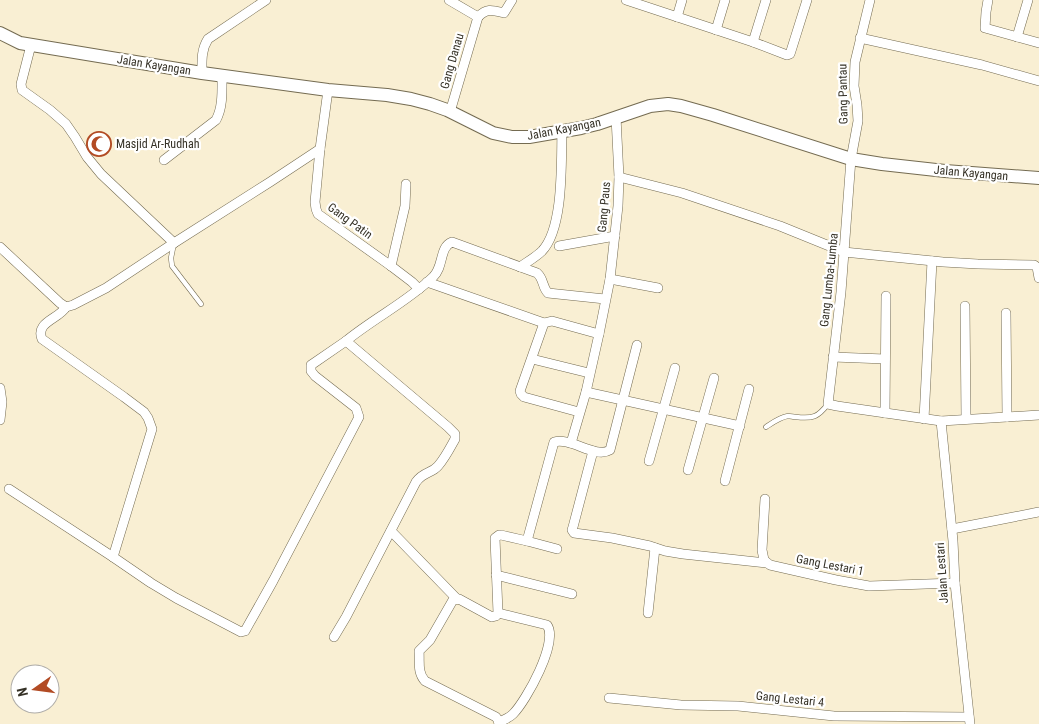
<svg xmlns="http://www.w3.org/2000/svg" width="1039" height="724" font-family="'Roboto Condensed',sans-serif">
<rect width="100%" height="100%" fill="#f9efd3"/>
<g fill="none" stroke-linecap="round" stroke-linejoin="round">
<defs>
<g id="lane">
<path d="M174 243 171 258 172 266 201 304"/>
<path d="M766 427C772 423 780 417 788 416 791 416 793 417 796 417 813 419 818 417 828 404"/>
</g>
<g id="street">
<path d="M449 0 478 17"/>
<path d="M626 0 753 42 787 55 790 54 791 51 807 0"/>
<path d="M870 0 855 62 854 86 857 105 858 121 851 159 841 292 828 404 837 406 941 421 1007 417 1006 313"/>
<path d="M988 0 986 12 985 28 1039 43"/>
<path d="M478 17C487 8 492 10 504 13L512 0"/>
<path d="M677 17 682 0"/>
<path d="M716 30 725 0"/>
<path d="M1017 37 1028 0"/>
<path d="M860 38 982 65 1039 81"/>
<path d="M753 42 766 0"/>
<path d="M31 45 21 84 22 90 50 110 66 124 75 137 87 157 101 174 174 243"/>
<path d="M202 73C202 61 201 50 208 39L266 0"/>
<path d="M328 90 320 149 315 202 316 209 318 214 391 266 412 282 419 289"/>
<path d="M450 112 478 17"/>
<path d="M164 160 216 120C223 107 222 91 222 76"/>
<path d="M619 177 682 193 780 226 844 252 943 262 978 264 1034 265 1037 267 1039 278"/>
<path d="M559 246 615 236"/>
<path d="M0 247 60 303 66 307 73 305 106 288 174 243 270 182 320 149"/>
<path d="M391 266 405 206 406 184"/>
<path d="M520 267C527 262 536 257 542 251 564 228 561 162 562 131"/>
<path d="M610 279 658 288"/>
<path d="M427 282 544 323"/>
<path d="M965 306 966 419"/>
<path d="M66 307C59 319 35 322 42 339L124 397 144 412 148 418 152 429 113 557 151 583 176 598 241 632 245 631 273 581 359 417 356 408 315 376 311 371V365L314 363 346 341"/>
<path d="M833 357 885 359"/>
<path d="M532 359 589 373"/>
<path d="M0 388 2 402 0 420"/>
<path d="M586 392 740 426"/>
<path d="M579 412 524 397 521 394 520 391 544 323 552 321 599 334"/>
<path d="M885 413 886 296"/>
<path d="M1007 417 1039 415"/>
<path d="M924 419 932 261"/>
<path d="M941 421 953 541 955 583 970 724"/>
<path d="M571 443 586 392 599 334 610 279 618 206 619 177 616 117"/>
<path d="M593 451 573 527 572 530 574 533 612 538 650 546 665 551 683 554 767 563"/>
<path d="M649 461 675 368"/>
<path d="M688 470 714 378"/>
<path d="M725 481 749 389"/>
<path d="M9 489 113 557"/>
<path d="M765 499 762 550 764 560 770 565 836 580 869 586 955 583"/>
<path d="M952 529 1039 512"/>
<path d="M391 531 457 599"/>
<path d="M527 541 557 549"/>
<path d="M496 575 572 594"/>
<path d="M498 613 547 625C559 642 526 701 513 714 509 718 504 720 499 722"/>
<path d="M648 613 655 548"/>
<path d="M334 637 346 617 416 482C424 471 431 474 438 466 445 458 450 448 455 439V434L448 427 346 341C374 318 407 302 433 277 444 267 439 247 452 242L537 273C544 279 542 287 548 293L605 299"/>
<path d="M609 698 681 705 738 706 834 716 969 717"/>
<path d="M499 724 498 720 496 717 425 681C417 672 420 662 419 651L430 640 453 600 459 599 492 617 496 616 498 613 495 538 499 535H501L527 541 554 442C571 437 595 459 610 450L637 345"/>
</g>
<path id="secondary" d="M0 33 20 43 202 73 328 90 387 95 411 99 430 104 447 110 493 133 512 137H529L581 128 597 124 650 106 668 104 681 106 713 115 851 159 882 164 945 171 1039 178"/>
</defs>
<!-- lane casing -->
<use href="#lane" stroke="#746b51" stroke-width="5.5"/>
<!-- street casing -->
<use href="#street" stroke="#746b51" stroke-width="10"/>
<!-- secondary casing -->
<use href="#secondary" stroke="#746b51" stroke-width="14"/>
<!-- lane -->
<use href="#lane" stroke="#fff" stroke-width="4.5"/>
<!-- street -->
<use href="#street" stroke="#fff" stroke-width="9"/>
<!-- secondary -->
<use href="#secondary" stroke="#fff" stroke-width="12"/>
</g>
<!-- icons -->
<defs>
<symbol id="mosque-ring" viewBox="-11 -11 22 22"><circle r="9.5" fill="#fff" stroke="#b24b24" stroke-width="1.5"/><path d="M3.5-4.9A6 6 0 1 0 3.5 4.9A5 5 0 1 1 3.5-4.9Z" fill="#b24b24"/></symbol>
</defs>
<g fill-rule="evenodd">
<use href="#mosque-ring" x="85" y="130" width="28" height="28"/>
</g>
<g text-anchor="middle" stroke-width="4.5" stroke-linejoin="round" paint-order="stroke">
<!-- street labels -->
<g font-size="12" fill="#363227" stroke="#fff">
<text transform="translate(452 61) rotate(-74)" y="4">Gang Danau</text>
<text transform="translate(154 65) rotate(9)" y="4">Jalan Kayangan</text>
<text transform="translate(843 94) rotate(-91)" y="4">Gang Pantau</text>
<text transform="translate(564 129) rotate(-11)" y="4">Jalan Kayangan</text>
<text transform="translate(971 173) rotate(5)" y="4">Jalan Kayangan</text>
<text transform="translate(604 207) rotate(-85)" y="4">Gang Paus</text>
<text transform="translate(350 221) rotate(36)" y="4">Gang Patin</text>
<text transform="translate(829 280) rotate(-84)" y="4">Gang Lumba-Lumba</text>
<text transform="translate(830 565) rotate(11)" y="4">Gang Lestari 1</text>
<text transform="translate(942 573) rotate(-94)" y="4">Jalan Lestari</text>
<text transform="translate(790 699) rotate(6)" y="4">Gang Lestari 4</text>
</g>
<!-- poi labels -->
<g font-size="12" fill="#363227" stroke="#fff" text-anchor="start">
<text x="116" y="148">Masjid Ar-Rudhah</text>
</g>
</g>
<!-- north arrow -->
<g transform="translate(35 689) rotate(256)"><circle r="24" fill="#ffffff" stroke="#afada9"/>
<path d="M0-4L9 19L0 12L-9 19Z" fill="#b24b24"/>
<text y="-8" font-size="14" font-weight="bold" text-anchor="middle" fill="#363227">N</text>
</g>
</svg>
